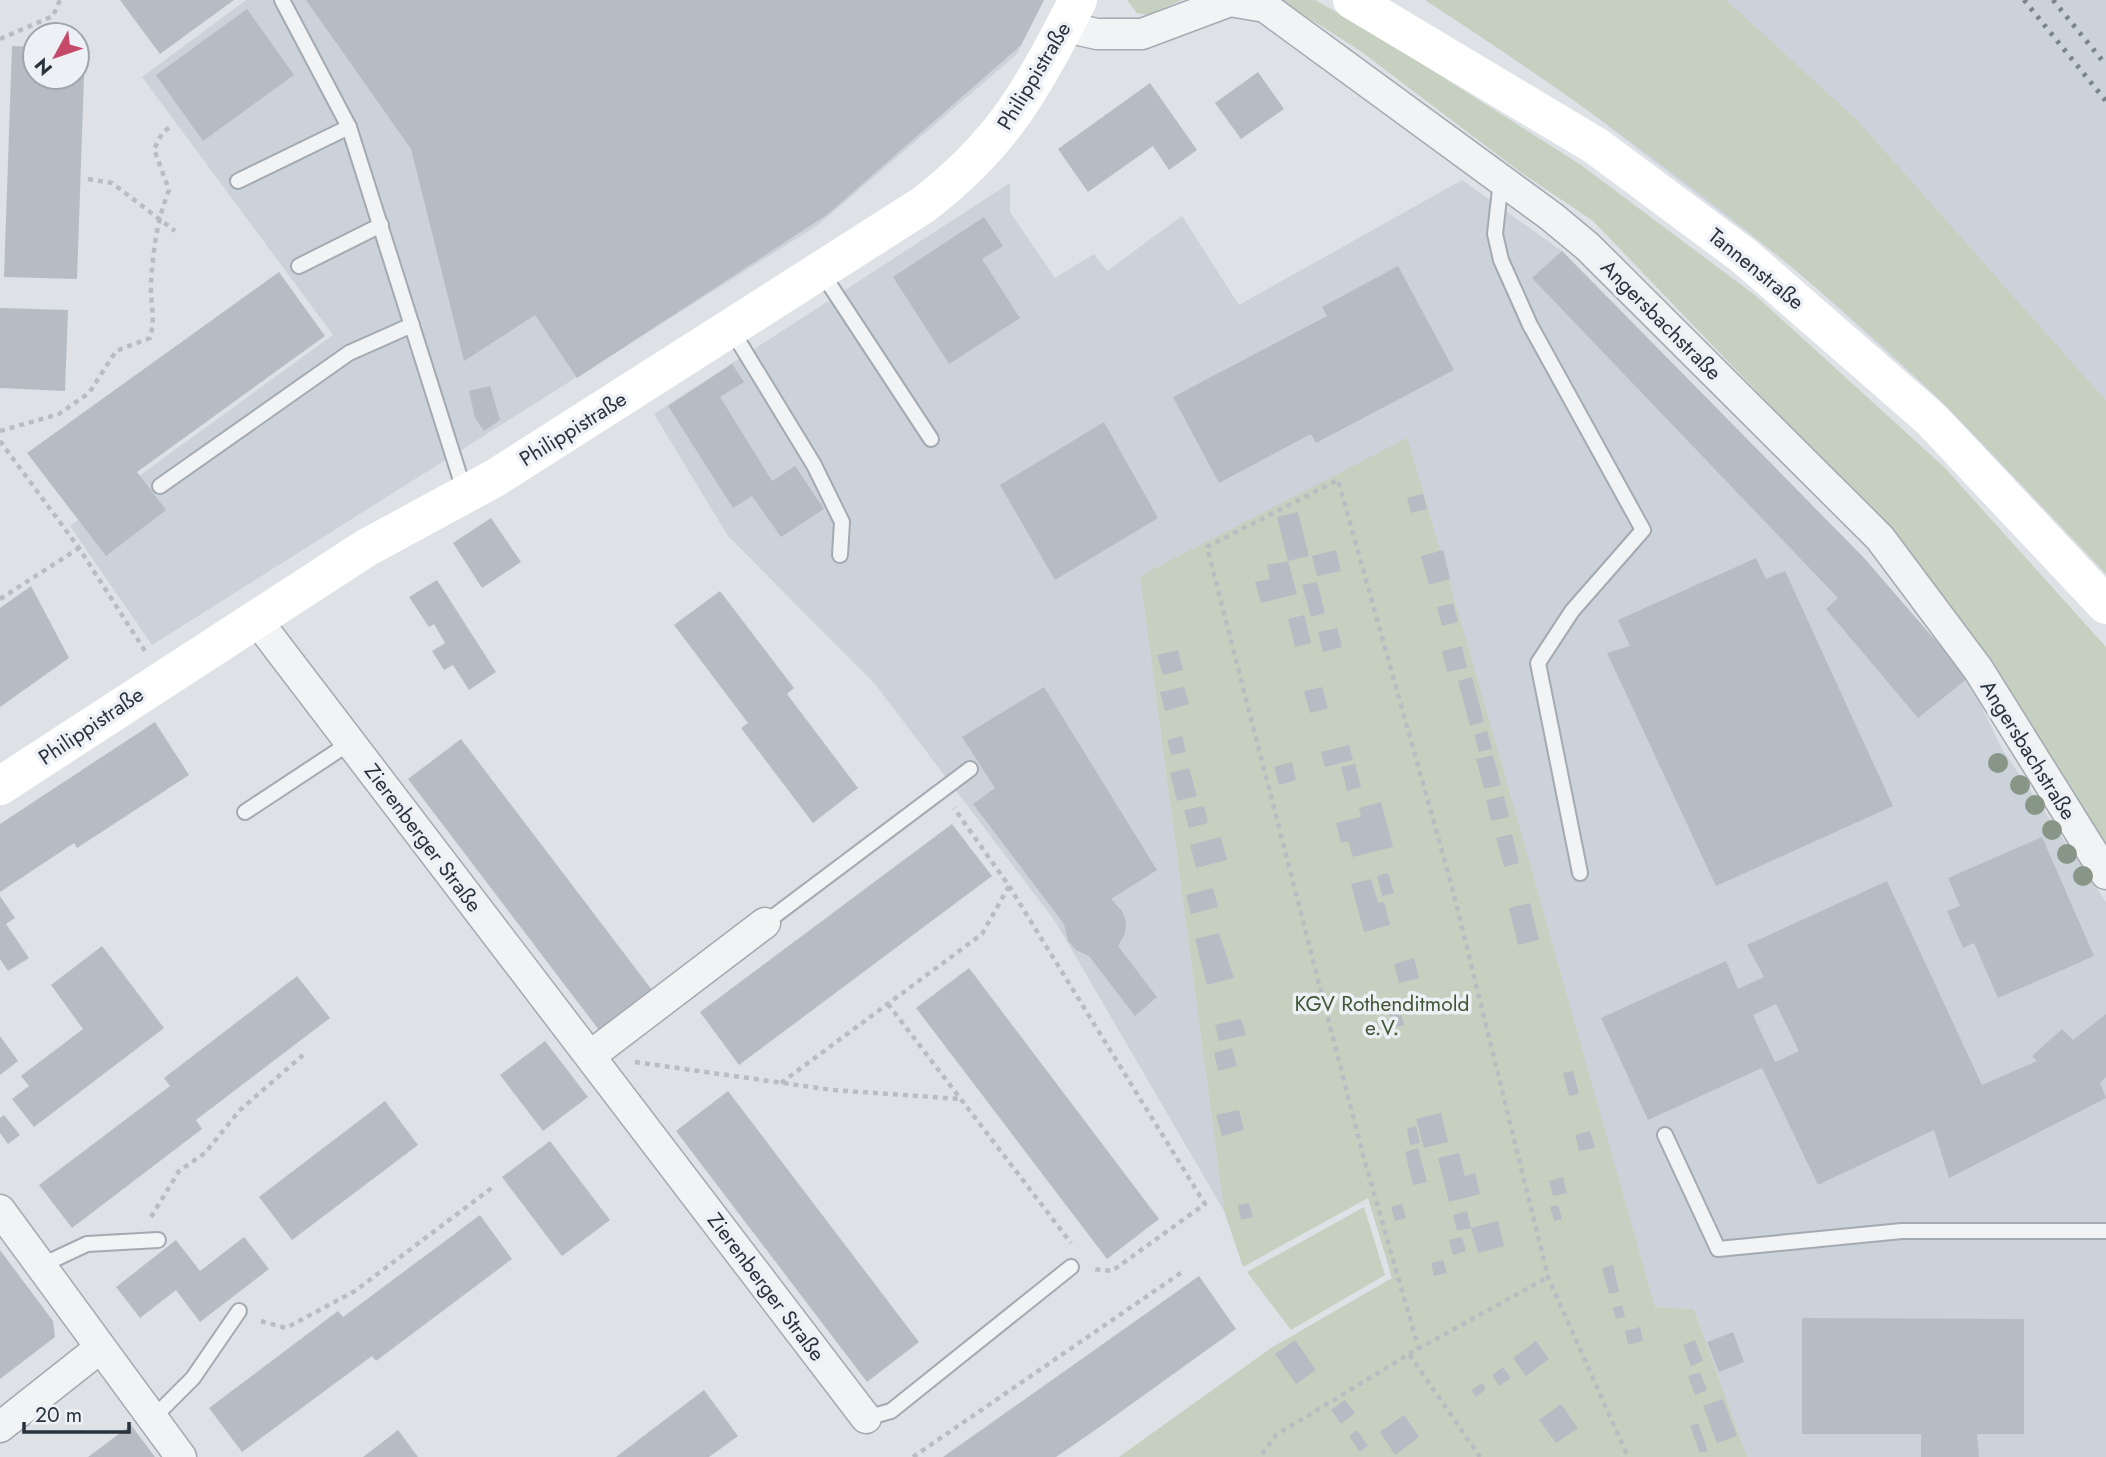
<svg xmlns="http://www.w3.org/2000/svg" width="2106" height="1457" font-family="Jost,sans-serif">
<rect width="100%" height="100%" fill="#dee2e7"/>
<!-- built -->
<g fill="#ccd2d9">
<path d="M246 0H1044L1017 54 818 225 152 645 70 526 333 335 142 77Z"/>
<path d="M1428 0H2106V574L1939 399 1794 268 1553 84Z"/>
<path d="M1462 180 1562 251 1864 558 1968 678 2002 749 2106 902V1457H1747L1694 1309 1655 1307 1140 576 1224 1211 1055 921 875 684 728 536 654 414 1010 183V212L1055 278 1094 254 1107 271 1182 216 1239 305Z"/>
</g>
<!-- green -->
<g fill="#c6d0c0">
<path d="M1127 0H1182L1148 15 1137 13Z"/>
<path d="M1280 0H1315L1372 32 1581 165 1756 296 1945 468 2106 647V846L1892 532 1593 221 1519 171 1359 50Z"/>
<path d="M1425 0H1726L1858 121 2106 401V574C2028 492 1953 408 1868 333 1731 210 1580 101 1425 0Z"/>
<path d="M1407 438C1493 727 1572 1017 1655 1307L1694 1309 1747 1457H1119L1271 1348 1392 1278 1368 1198 1243 1267 1224 1211 1140 576Z"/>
<path d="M1364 1207 1385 1275 1291 1330 1247 1272Z"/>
</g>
<!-- building -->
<g fill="#b6bcc3" fill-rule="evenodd">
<path d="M120 0H234L160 54Z"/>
<path d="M306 0H1044L1021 45 828 214 577 378 535 315 464 361 411 149Z"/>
<path d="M247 9 294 75 203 141 156 75Z"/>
<path d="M12 46 35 47V77H77V48H85L77 279 4 277Z"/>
<path d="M1258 72 1284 109 1241 139 1215 103Z"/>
<path d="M1150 83 1197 150 1169 170 1153 146 1088 192 1058 149Z"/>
<path d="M984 217 1003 246 982 259 1020 318 949 364 893 277Z"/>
<path d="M1562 251 1864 558 1968 678 1918 718 1826 609 1838 598 1532 278Z"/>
<path d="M1398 266 1454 370 1316 443 1311 434 1219 483 1173 397 1327 316 1322 307Z"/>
<path d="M279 272 325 336 137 472 166 510 106 556 27 453Z"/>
<path d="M0 308 68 310 65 391 0 388Z"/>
<path d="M732 364 744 382 720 397 772 481 795 466 824 509 781 537 752 496 733 508 668 406Z"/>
<path d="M490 386 500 420 484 431 475 418 469 391Z"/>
<path d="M1104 422 1158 518 1055 580 1000 485Z"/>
<path d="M1423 494 1427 509 1411 513 1407 498Z"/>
<path d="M1298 512 1309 556 1288 561 1297 594 1261 603 1255 582 1270 579 1267 565 1288 561 1277 517Z"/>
<path d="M491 518 521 562 482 588 453 543Z"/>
<path d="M1336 550 1341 571 1317 576 1312 556Z"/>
<path d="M1443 550 1450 579 1429 585 1421 556Z"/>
<path d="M1756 558 1766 579 1785 571 1893 806 1716 886 1607 653 1630 646 1618 620Z"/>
<path d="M437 580 496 672 469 690 453 665 444 670 432 651 445 643 434 624 429 627 409 597Z"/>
<path d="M1317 582 1325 613 1311 617 1302 585Z"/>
<path d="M31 586 69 658 0 707V608Z"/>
<path d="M720 591 794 688 787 694 858 788 813 823 741 728 748 723 674 625Z"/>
<path d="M1453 603 1458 622 1442 626 1437 607Z"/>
<path d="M1304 615 1311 643 1295 647 1288 619Z"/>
<path d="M1337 628 1342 647 1323 652 1318 632Z"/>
<path d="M1462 646 1467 668 1447 672 1442 651Z"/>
<path d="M1178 650 1183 670 1163 675 1157 655Z"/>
<path d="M1472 677 1484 722 1470 726 1458 681Z"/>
<path d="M1044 687 1157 870 1111 899 1122 911 1126 922 1125 934 1118 946 1157 997 1135 1016 1089 956 1076 950 1068 941 1064 924 973 804 995 788 962 737Z"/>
<path d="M1184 687 1189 704 1165 711 1160 692Z"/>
<path d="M1322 687 1328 708 1310 713 1304 691Z"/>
<path d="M155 722 189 775 77 848 74 843 0 892V824Z"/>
<path d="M1487 731 1492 749 1479 752 1474 735Z"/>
<path d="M1182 736 1186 752 1171 755 1167 740Z"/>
<path d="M461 739 652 990 599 1030 408 779Z"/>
<path d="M1349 745 1353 760 1325 767 1321 752Z"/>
<path d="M1493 755 1501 785 1484 789 1476 759Z"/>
<path d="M1292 762 1296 780 1279 785 1274 767Z"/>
<path d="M1355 764 1361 787 1347 791 1341 767Z"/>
<path d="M1189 768 1197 796 1177 801 1170 773Z"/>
<path d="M1504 796 1509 817 1491 821 1486 800Z"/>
<path d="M1381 802 1393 847 1353 857 1348 841 1341 843 1336 823 1361 817 1359 808Z"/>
<path d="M1204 806 1208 823 1189 828 1184 810Z"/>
<path d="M952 824 992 876 739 1065 700 1012Z"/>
<path d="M1512 834 1519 863 1504 867 1496 838Z"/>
<path d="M1221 837 1227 860 1196 868 1190 845Z"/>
<path d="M2042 837 2094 956 1998 998 1974 943 1963 948 1947 911 1960 906 1948 878Z"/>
<path d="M1388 873 1394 893 1382 896 1377 876Z"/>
<path d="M1371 879 1378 903 1384 902 1390 925 1364 932 1351 884Z"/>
<path d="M1887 881 1982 1085 2037 1061 2032 1056 2062 1029 2073 1040 2106 1014V1077L2100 1083 2106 1098 1949 1178 1934 1130 1818 1185 1762 1068 1648 1120 1601 1018 1726 961 1738 989 1764 977 1747 945ZM1776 1004 1799 1051 1775 1062 1753 1015Z"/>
<path d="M1213 888 1218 907 1191 914 1186 895Z"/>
<path d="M0 896 15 918 6 924 29 958 8 971 0 959Z"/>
<path d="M1530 903 1539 940 1518 945 1509 908Z"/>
<path d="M1219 933 1234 978 1207 985 1195 939Z"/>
<path d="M102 946 164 1028 34 1127 12 1099 29 1086 21 1076 83 1029 51 985Z"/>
<path d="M1414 958 1419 978 1399 983 1394 964Z"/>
<path d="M969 968 1159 1219 1107 1259 916 1008Z"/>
<path d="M297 976 330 1018 196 1120 202 1129 72 1228 39 1185 170 1086 164 1078Z"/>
<path d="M1399 1004 1404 1025 1393 1028 1388 1007Z"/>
<path d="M1241 1019 1246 1035 1219 1041 1215 1025Z"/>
<path d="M0 1036 18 1061 0 1075Z"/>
<path d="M545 1041 588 1097 543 1131 500 1075Z"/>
<path d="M1232 1048 1237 1066 1218 1071 1214 1053Z"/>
<path d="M1573 1071 1579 1094 1569 1096 1563 1073Z"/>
<path d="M728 1091 919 1342 867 1382 676 1131Z"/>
<path d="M385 1101 418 1145 292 1240 259 1197Z"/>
<path d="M1239 1110 1244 1130 1222 1136 1216 1115Z"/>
<path d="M1441 1113 1448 1142 1424 1148 1416 1119Z"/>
<path d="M4 1115 20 1135 8 1144 0 1133V1118Z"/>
<path d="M1416 1126 1420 1143 1410 1145 1407 1129Z"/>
<path d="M1590 1131 1595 1148 1579 1151 1575 1135Z"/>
<path d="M550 1141 610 1220 562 1256 502 1177Z"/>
<path d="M1418 1148 1427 1182 1413 1185 1405 1152Z"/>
<path d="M1459 1153 1465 1176 1475 1173 1480 1194 1449 1202 1438 1158Z"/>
<path d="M1563 1177 1567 1193 1553 1196 1549 1181Z"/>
<path d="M1249 1203 1253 1217 1241 1220 1238 1205Z"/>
<path d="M1402 1204 1406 1218 1395 1221 1391 1207Z"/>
<path d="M1558 1205 1562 1219 1554 1221 1550 1207Z"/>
<path d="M1467 1211 1471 1228 1457 1231 1453 1215Z"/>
<path d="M480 1215 512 1259 376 1361 372 1356 242 1452 209 1408 338 1311 343 1317Z"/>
<path d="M1498 1221 1504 1246 1478 1253 1471 1228Z"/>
<path d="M244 1237 269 1269 200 1322 176 1290 140 1318 116 1287 176 1240 200 1271Z"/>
<path d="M1462 1237 1466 1251 1453 1255 1449 1240Z"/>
<path d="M0 1250 53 1321 55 1337 0 1379Z"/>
<path d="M1443 1260 1447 1273 1434 1276 1431 1263Z"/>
<path d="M1613 1265 1619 1292 1609 1294 1602 1268Z"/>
<path d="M1199 1276 1236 1329 1101 1426 1056 1457H943Z"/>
<path d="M1622 1305 1625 1317 1616 1319 1613 1308Z"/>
<path d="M1802 1318 2024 1319V1434H1977L1979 1457H1921V1434H1802Z"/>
<path d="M1640 1327 1643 1341 1628 1345 1625 1331Z"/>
<path d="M1733 1332 1744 1362 1719 1372 1707 1342Z"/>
<path d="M1295 1340 1316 1370 1296 1384 1275 1354Z"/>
<path d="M1695 1340 1703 1361 1691 1366 1683 1345Z"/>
<path d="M1536 1341 1549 1359 1526 1376 1513 1358Z"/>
<path d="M1503 1367 1511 1378 1499 1386 1492 1375Z"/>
<path d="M1700 1372 1707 1390 1695 1395 1688 1376Z"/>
<path d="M1482 1383 1486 1389 1476 1397 1471 1390Z"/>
<path d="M704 1390 738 1436 709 1457H616Z"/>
<path d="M1723 1399 1737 1436 1717 1443 1703 1406Z"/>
<path d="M1345 1400 1355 1413 1341 1424 1331 1410Z"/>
<path d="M1561 1404 1578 1428 1556 1443 1539 1420Z"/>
<path d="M1404 1415 1419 1437 1395 1455 1380 1432Z"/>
<path d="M1698 1423 1708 1451 1700 1453 1690 1426Z"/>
<path d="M131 1425 155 1457H88Z"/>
<path d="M398 1430 418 1457H363Z"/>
<path d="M1357 1430 1368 1446 1360 1452 1349 1436Z"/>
</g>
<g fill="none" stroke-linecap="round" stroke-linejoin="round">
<defs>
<g id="lane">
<path d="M282 0 349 127 465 493"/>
<path d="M1501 180 1495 234 1501 260 1530 325 1643 530 1572 611 1538 663 1580 873"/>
<path d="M238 181 349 127"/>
<path d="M299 266 381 225"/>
<path d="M822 273 931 439"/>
<path d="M731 329 814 465 842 522 840 555"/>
<path d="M160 486 349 353 412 325"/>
<path d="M245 812 351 742"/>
<path d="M765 923 970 769"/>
<path d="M1665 1135 1718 1249 1902 1231H2106"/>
<path d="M40 1266 87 1244 158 1240"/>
<path d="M866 1418 891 1411 1071 1267"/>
<path d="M152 1419 193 1378 239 1311"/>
</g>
<g id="street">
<path d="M1065 27 1097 34H1142L1230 1 1265 7 1552 217 1588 247 1880 538 1978 669 2106 874"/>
<path d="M256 619 866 1418"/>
<path d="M590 1056 765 923"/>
<path d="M0 1210 181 1457"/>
<path d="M0 1427 100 1348"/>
</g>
</defs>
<!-- lane casing -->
<use href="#lane" stroke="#a4aab1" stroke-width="18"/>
<!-- street casing -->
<use href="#street" stroke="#a4aab1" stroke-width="33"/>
<!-- path -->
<g stroke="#b9bdc1" stroke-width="4.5" stroke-dasharray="5 5" stroke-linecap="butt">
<path d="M0 39 53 16 60 0"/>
<path d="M88 179 112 183 175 231"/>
<path d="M0 431 59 414 89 393 116 351 150 338C156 318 150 303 151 283 153 251 157 220 169 190L154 149 163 132 172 126"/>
<path d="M0 441 79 548 145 651"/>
<path d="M0 599 79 548"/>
<path d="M1009 886 1205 1204 1112 1271 1094 1269"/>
<path d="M888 1004 1071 1243"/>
<path d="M635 1062 833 1090 960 1099"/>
<path d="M781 1083 982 934 1009 886 954 808"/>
<path d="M151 1217 179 1171 205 1153 239 1111 303 1055"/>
<path d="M261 1321 286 1328 355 1291 493 1187"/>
<path d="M1419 1350 1363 1155 1207 547 1338 480 1452 887 1548 1277 1628 1457"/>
<path d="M1409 1354 1548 1277"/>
<path d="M1262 1454 1276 1435 1409 1354 1480 1457"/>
<path d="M913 1457 1185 1270"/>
</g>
<!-- lane -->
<use href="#lane" stroke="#f1f3f5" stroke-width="14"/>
<!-- street -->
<use href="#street" stroke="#f1f3f5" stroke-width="30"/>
<!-- secondary -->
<g stroke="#fff" stroke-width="38">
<path d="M1352 0 1596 146 1744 256 1931 419 2106 605"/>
<path d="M0 786 366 548 495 478 923 205C1004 143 1032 89 1078 0"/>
</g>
<!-- rail -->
<g stroke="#79848f" stroke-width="5" stroke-dasharray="3.5 7" stroke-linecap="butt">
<path d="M2024 0 2106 101"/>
<path d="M2053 0 2106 65"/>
</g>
</g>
<!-- trees -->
<g fill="#879686">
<circle cx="1998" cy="763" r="10"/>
<circle cx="2020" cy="785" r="10"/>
<circle cx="2035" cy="805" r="10"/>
<circle cx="2052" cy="830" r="10"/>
<circle cx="2067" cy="854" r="10"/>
<circle cx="2083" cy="876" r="10"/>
</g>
<g text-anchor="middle" stroke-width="7" stroke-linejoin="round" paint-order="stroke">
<!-- street labels -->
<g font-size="21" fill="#28323d" stroke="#edf1f5">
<text transform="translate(1034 76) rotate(-59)" y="7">Philippistraße</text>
<text transform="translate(1756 269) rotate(39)" y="7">Tannenstraße</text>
<text transform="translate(1661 320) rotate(45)" y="7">Angersbachstraße</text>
<text transform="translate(573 429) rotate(-32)" y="7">Philippistraße</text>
<text transform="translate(91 726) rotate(-34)" y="7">Philippistraße</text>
<text transform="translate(2028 750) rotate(58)" y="7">Angersbachstraße</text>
<text transform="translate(423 838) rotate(53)" y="7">Zierenberger Straße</text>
<text transform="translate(766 1287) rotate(53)" y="7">Zierenberger Straße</text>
</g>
<!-- park labels -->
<g font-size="21" fill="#405736" stroke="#edf1f5">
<text x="1382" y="1011">KGV Rothenditmold<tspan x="1382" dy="24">e.V.</tspan></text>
</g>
</g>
<!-- north arrow -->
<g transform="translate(56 56) rotate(230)"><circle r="33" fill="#edf1f5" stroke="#9ea5ab" stroke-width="2"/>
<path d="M0-5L12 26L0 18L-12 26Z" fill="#c54969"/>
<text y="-10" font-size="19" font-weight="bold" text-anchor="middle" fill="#28323d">N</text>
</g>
<!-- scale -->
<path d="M24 1422v10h105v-10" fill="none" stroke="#28323d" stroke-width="3.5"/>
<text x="35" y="1422" font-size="21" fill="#28323d" stroke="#edf1f5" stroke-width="5" paint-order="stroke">20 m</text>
</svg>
